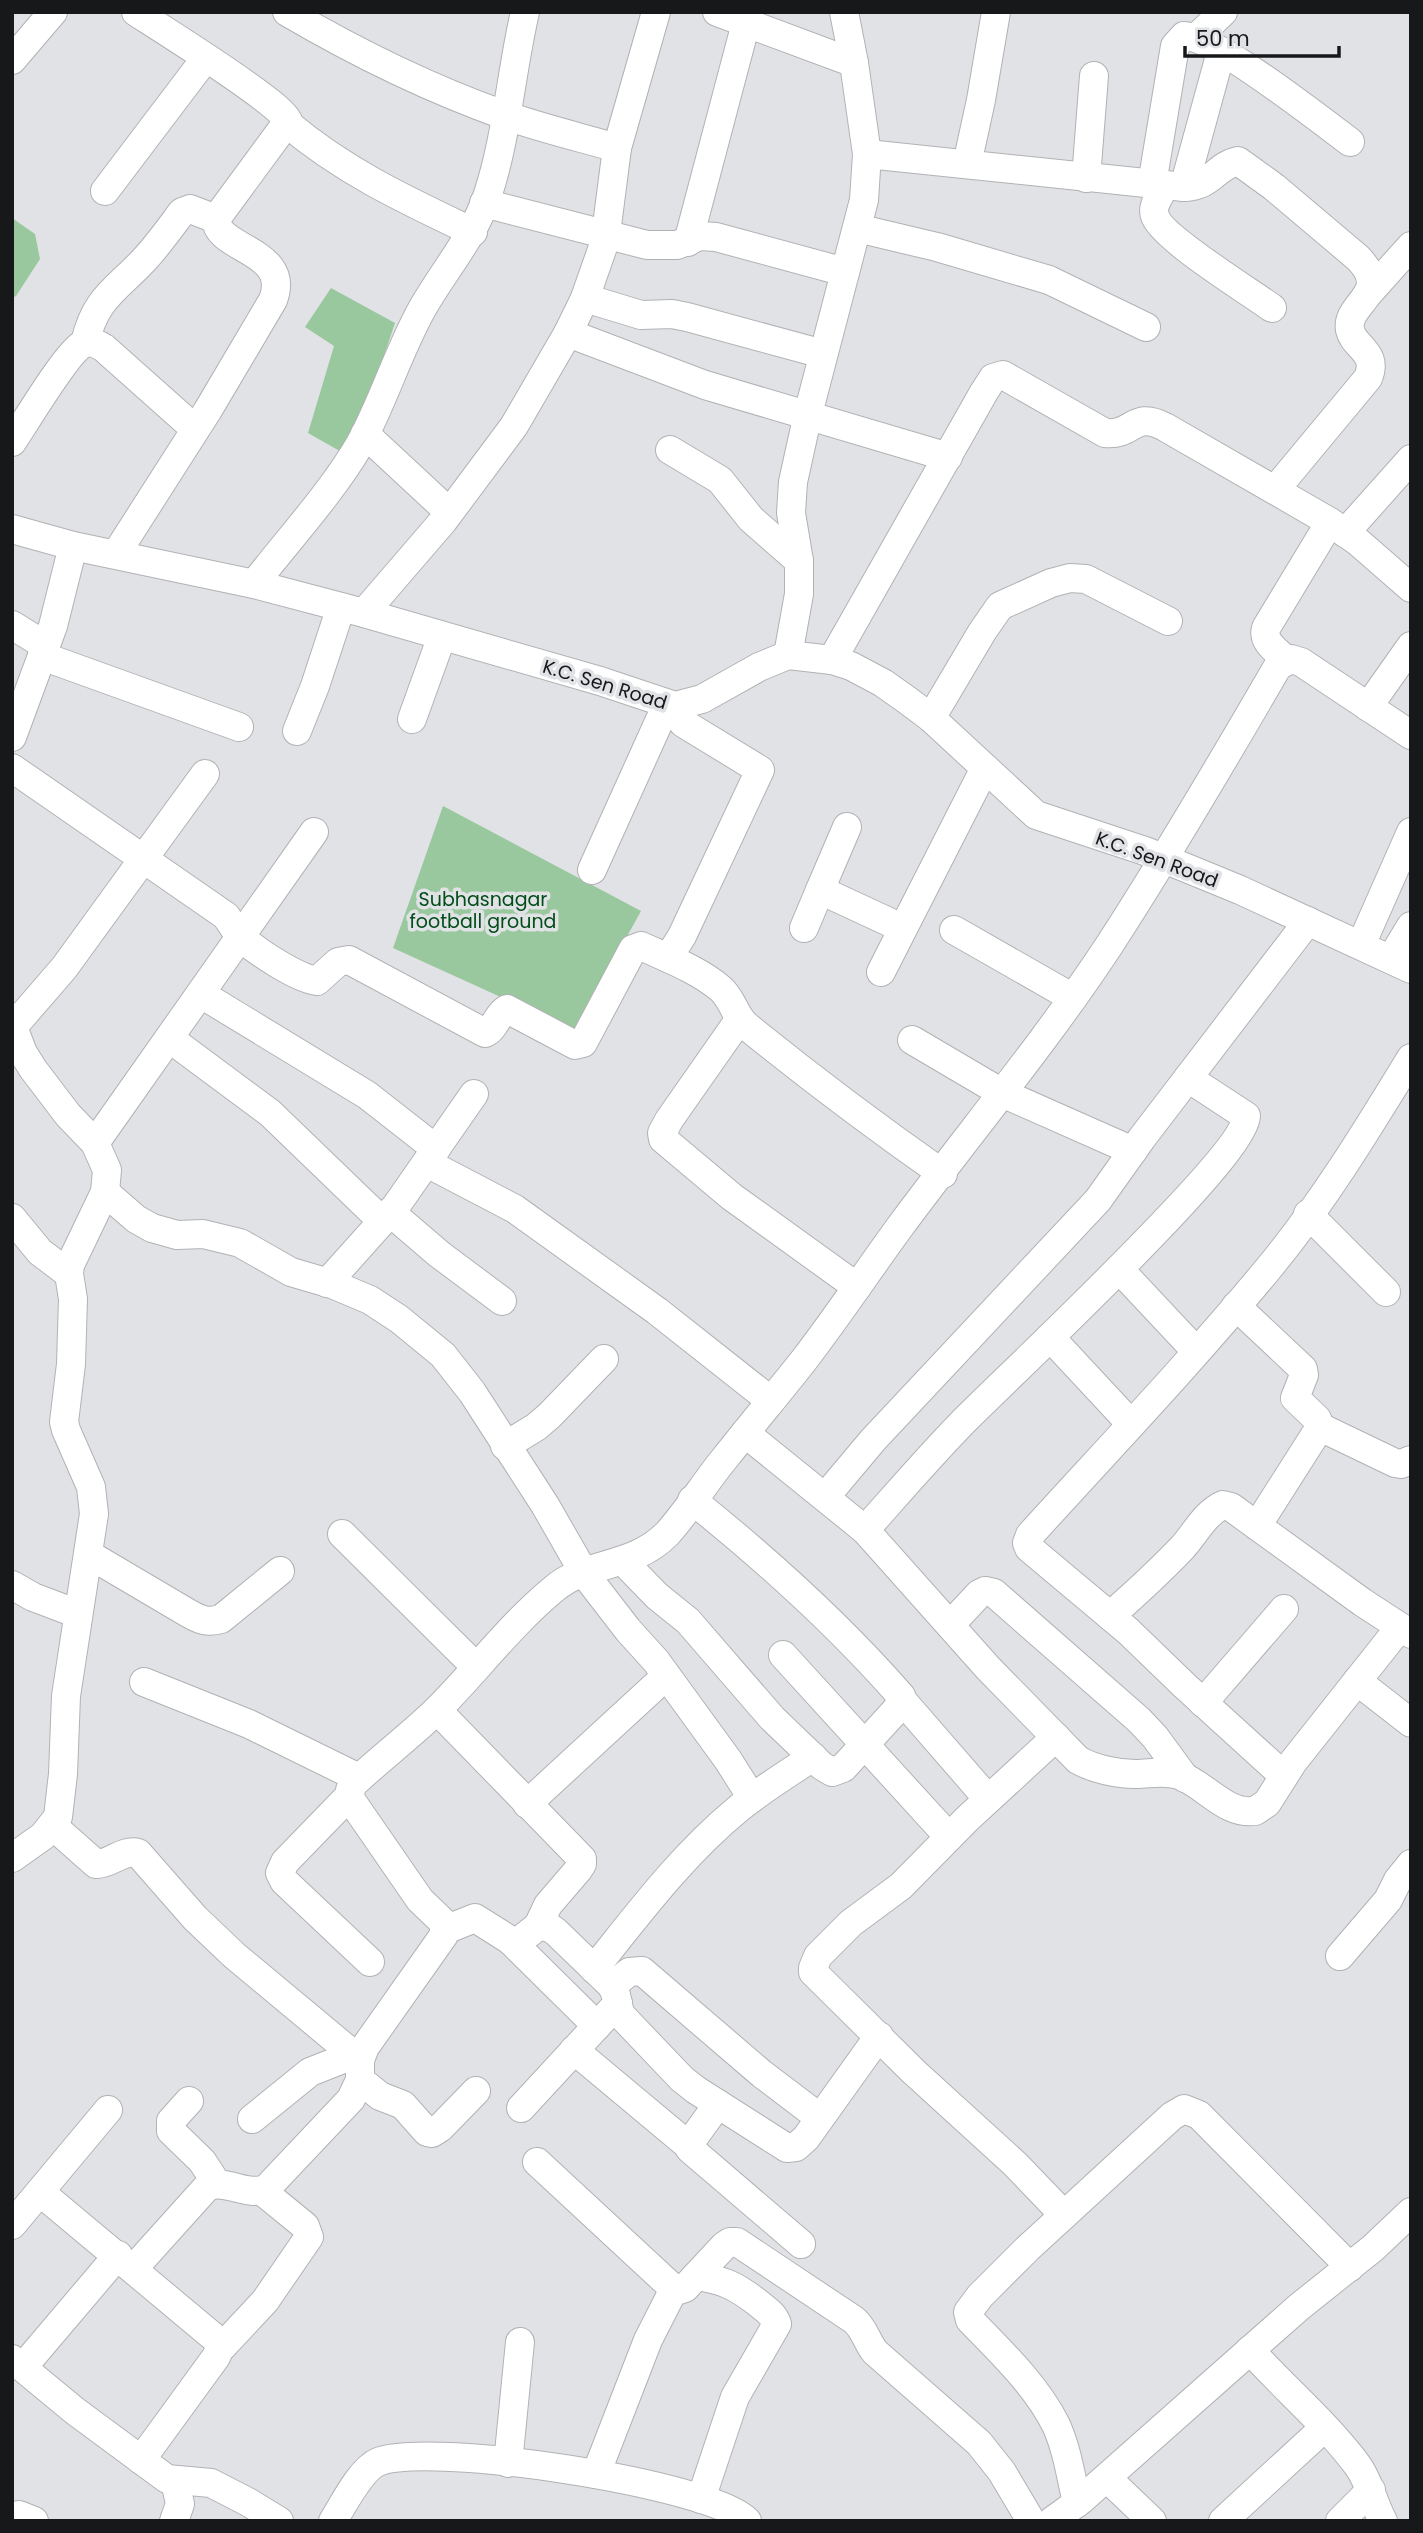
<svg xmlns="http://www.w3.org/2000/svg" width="1423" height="2533" font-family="Poppins,sans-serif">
<rect width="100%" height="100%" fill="#e1e2e5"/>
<!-- green -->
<g fill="#99c89e">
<path d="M12 218 35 234 40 259 16 296 12 298Z"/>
<path d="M331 288 395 323 374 385 345 454 308 433 334 346 305 327Z"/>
<path d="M443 806 641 911 575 1031 393 948Z"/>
</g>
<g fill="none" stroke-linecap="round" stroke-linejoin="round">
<defs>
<g id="minor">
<path d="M287 12C357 53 428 88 504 115 541 128 579 137 617 148"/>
<path d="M717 12 854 63"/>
<path d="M1196 38 1223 12"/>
<path d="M12 60 53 12"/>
<path d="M288 124C345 172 406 200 473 232"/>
<path d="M867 154 1184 187C1213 186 1215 166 1238 161L1274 187 1358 258C1393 294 1345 303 1350 330 1354 348 1379 352 1368 378L1275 490"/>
<path d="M967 164 981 100 996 12"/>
<path d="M1086 178 1094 76"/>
<path d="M1152 184 1175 46 1184 36C1212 35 1322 121 1350 142"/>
<path d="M1165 185C1161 194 1151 206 1155 216 1161 237 1250 292 1272 308"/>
<path d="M1184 187 1221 52"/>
<path d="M105 191 205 59"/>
<path d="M484 203 647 245H677L700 236 716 237 845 272"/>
<path d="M857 228 937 247 1049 280 1146 327"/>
<path d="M688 242 746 23"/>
<path d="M1367 295 1411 246"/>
<path d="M585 298 641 315 672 314 687 317 823 354"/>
<path d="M568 333 705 385 948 457"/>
<path d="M85 343C95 298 116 290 144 260 158 245 170 228 182 212L190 209 216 219"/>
<path d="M365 434 449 512"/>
<path d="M12 442C25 423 67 352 83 344 91 340 97 344 104 348L195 429"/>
<path d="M670 450 720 480 751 519 799 561"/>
<path d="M12 529 73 546 254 584 364 613 600 681 675 706 702 699 759 667 788 655 832 660 851 666 883 683 907 700 931 718 1036 815 1145 851 1240 890 1411 969"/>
<path d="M1345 533 1411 459"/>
<path d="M116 554 208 410 273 300C292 250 216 250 216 219L288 121C284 105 159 27 136 12"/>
<path d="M254 584C288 540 333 491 360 444 384 400 398 352 422 309 444 270 474 237 488 194 507 136 511 72 525 12"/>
<path d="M364 613 444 520 514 426 568 333 585 298 605 241 617 148 656 12"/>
<path d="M12 625 46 646"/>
<path d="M788 655 799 594V561L791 513 793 482 808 414 864 200 867 154 854 63 844 12"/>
<path d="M42 656 239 727"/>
<path d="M832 660 984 392 993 378 1003 375 1105 433C1134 436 1133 410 1165 427L1330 522 1357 541 1411 588"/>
<path d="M1286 660C1276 650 1262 642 1266 628L1330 522"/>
<path d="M1368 707 1411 646"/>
<path d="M931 718 982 632 1000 606 1051 583 1070 578 1086 579 1168 621"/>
<path d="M412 719 442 636"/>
<path d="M297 731 315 686 341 607"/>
<path d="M12 737 53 626 73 546"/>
<path d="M12 768 226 916C231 923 236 933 243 939 259 953 297 978 317 981L338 962 349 960 485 1033C496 1028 497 1014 507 1009L575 1045 583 1043 633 949 641 946C667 958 699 970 721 989 734 1001 735 1018 749 1028 812 1079 876 1127 943 1174"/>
<path d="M847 827 820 890 902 928"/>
<path d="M592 870 667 704"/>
<path d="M804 928 820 890"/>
<path d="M954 930 1073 998"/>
<path d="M1361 945 1411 832"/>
<path d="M668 958 682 936 760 770 683 723 675 706"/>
<path d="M1391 959 1411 926"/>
<path d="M881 972 985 768"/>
<path d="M201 994 367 1095 436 1149"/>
<path d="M12 1017 13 1027 23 1053 33 1069 68 1115 95 1143 107 1170 105 1192 70 1265 69 1274 73 1299 71 1364 64 1422 66 1430 91 1487 94 1514 66 1696 63 1774 58 1817 43 1836 12 1858"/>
<path d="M739 1020 669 1120 662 1133 663 1139 732 1197 857 1287"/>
<path d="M13 1027 64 968 205 774"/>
<path d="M169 1038 270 1113 382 1221"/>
<path d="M912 1040 1002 1093 1133 1151"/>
<path d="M95 1143 314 832"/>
<path d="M427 1163 515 1209 657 1311 771 1401"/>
<path d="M105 1192 136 1219 152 1228 177 1235 203 1234 240 1243 291 1272 332 1284 370 1300 399 1319 443 1355 472 1392 545 1505 584 1573 628 1630 656 1661 728 1760 752 1798"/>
<path d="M390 1212 439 1254 502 1301"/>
<path d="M1308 1214 1386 1292"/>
<path d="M12 1218 40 1252 69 1274"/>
<path d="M1119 1269 1196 1351"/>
<path d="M327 1283 396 1206 474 1094"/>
<path d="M1236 1306 1303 1369 1304 1375 1295 1398 1317 1419 1320 1427 1257 1526"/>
<path d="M1050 1337 1131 1424"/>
<path d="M1320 1427 1395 1463 1401 1464 1411 1460"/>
<path d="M745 1433 865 1530 988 1668 1078 1760C1094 1769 1117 1774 1136 1774 1150 1774 1164 1770 1179 1775 1205 1784 1225 1815 1255 1811L1267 1803 1293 1762 1400 1627"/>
<path d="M505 1446 536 1427 549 1416 604 1359"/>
<path d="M826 1496 873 1440 1098 1200 1142 1138 1308 921"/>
<path d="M865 1530C897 1494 928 1458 962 1423 1003 1381 1246 1156 1246 1116L1188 1078"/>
<path d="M342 1534 476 1667"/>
<path d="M88 1554 188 1613C200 1620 208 1623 221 1619L280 1571"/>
<path d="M623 1561 657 1596 688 1621 772 1718 822 1766 832 1772 843 1768 898 1708 901 1696C838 1624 767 1560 692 1500"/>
<path d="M12 1585 33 1597 78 1614"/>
<path d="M1110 1616C1135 1594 1159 1572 1182 1548 1195 1534 1205 1513 1223 1505L1231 1507 1362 1602 1411 1634"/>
<path d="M951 1624 979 1594 985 1591 994 1593 1139 1720 1155 1737 1185 1778"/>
<path d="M783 1655 949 1837"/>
<path d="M1357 1681 1411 1723"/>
<path d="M144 1682 249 1724 359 1778"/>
<path d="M902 1700 988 1799"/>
<path d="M1203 1703 1284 1609"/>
<path d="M437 1710 582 1859V1864L578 1870 548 1905 538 1926"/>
<path d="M1056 1737 967 1819 901 1886 851 1923 818 1956 813 1968V1972L819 1978 914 2072 1015 2164 1064 2215"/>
<path d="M1284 1776 1185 1686 1128 1631 1029 1548 1027 1543 1030 1535C1110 1447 1192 1361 1268 1269 1322 1204 1367 1130 1411 1058"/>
<path d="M350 1795 285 1862 280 1873 284 1881 370 1962"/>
<path d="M527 1804 666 1676"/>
<path d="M53 1826 96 1864C111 1864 123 1849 138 1853L195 1918 235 1956 360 2060"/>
<path d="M445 1930 475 1918 513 1942H518L538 1926 549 1927 556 1932 612 1986 616 1995 620 2014 682 2079 696 2090 787 2148 796 2147 806 2138 879 2036"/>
<path d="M511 1941 597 2026"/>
<path d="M1340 1956 1388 1900 1398 1880 1411 1864"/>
<path d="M594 1969C639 1913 682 1855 738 1809 761 1790 787 1774 813 1757"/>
<path d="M612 1986 629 1972 642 1971 762 2074 820 2118"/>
<path d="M574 2050 689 2146"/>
<path d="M360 2080 380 2096 403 2105 427 2132 432 2133 440 2128 476 2091"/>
<path d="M189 2101 171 2121V2131L202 2161 217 2184"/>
<path d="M718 2104 692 2140 690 2149 801 2244"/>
<path d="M521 2108 618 2003"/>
<path d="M252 2119 310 2072 353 2055"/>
<path d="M537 2162 674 2289 679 2290 685 2288 724 2246 730 2242H737L854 2320C864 2328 867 2342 875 2352L979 2443 1002 2472 1031 2521"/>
<path d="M40 2192 222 2344 216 2357 141 2460"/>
<path d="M12 2225 108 2110"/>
<path d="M134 2268 206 2188C224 2177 246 2197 266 2189L351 2099 360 2080V2060L365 2047 444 1935V1923L420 1900 351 1800 350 1790 354 1783C381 1758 411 1735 437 1710 477 1670 511 1624 555 1588 587 1561 632 1569 667 1534 688 1511 705 1482 725 1458 751 1425 778 1393 804 1360 837 1317 867 1272 899 1228 969 1133 1045 1043 1110 944 1169 853 1224 759 1278 666L1291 659 1301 662 1411 735"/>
<path d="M696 2276C724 2280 736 2286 758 2303 766 2310 774 2314 777 2324L735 2397 701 2499"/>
<path d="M222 2347 265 2301 309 2237 305 2226 262 2191"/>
<path d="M1250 2350C1285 2389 1327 2424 1358 2466 1370 2483 1373 2503 1383 2521"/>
<path d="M12 2359 75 2411 167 2479 211 2483 248 2502 279 2521"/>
<path d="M23 2367 118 2255"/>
<path d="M508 2463 520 2342"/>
<path d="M596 2474 648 2340 674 2289"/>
<path d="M1107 2478 1152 2521"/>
<path d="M1077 2503C1071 2477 1067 2449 1056 2425 1036 2385 1001 2352 970 2320L968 2312 980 2296 1027 2249 1172 2116 1184 2109 1199 2115 1350 2267"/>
<path d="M12 2517 19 2515 34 2521"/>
<path d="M174 2521 180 2504 175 2481"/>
<path d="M333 2521C343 2505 361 2469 378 2462 427 2441 710 2483 747 2521"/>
<path d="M1052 2521 1081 2500 1299 2307 1373 2248 1411 2212"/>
<path d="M1223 2521 1324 2428"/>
<path d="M1340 2521 1371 2490"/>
</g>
</defs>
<!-- minor casing -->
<use href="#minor" stroke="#b1b2b4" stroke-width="30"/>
<!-- minor -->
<use href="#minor" stroke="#fff" stroke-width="28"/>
</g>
<g text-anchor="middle" stroke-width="7" stroke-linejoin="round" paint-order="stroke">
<!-- street labels -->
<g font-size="19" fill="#171819" stroke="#e1e2e5">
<text transform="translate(605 684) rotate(17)" y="7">K.C. Sen Road</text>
<text transform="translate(1157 859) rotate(20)" y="7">K.C. Sen Road</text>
</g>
<!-- park labels -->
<g font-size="19" fill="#004d19" stroke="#e1e2e5">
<text x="483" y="906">Subhasnagar<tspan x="483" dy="22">football ground</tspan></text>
</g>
</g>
<!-- border -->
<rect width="1423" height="2533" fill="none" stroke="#171819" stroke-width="28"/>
<!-- scale -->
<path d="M1185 46v10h154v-10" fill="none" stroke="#171819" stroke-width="3.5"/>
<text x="1196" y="46" font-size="21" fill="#171819" stroke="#e1e2e5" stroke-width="5" paint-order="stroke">50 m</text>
</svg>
